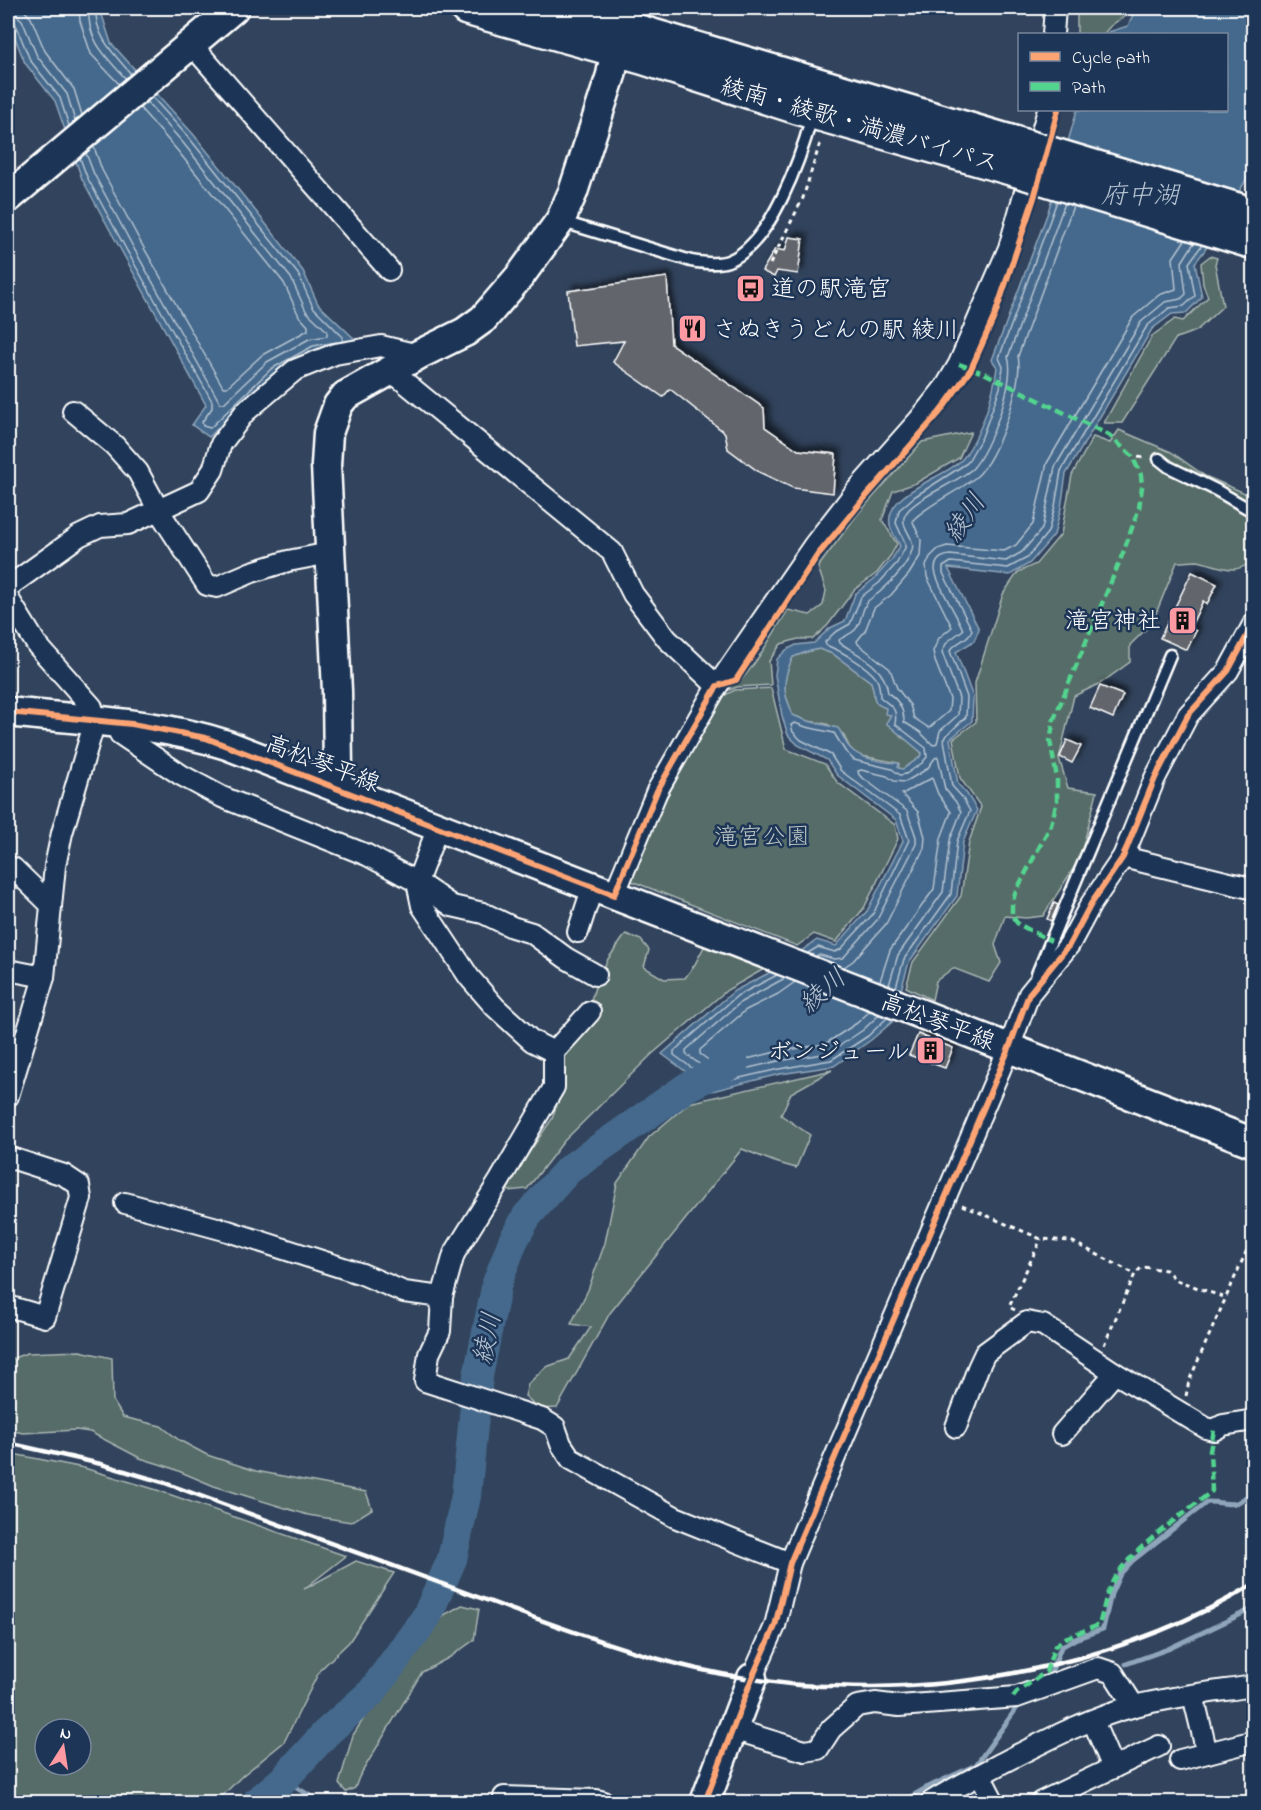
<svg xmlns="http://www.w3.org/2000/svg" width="1261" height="1810" font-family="'Indie Flower','Klee One',sans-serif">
<defs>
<filter id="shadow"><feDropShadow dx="4.5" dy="-4.5" stdDeviation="3" flood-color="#0009"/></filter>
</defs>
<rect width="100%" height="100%" fill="#32445d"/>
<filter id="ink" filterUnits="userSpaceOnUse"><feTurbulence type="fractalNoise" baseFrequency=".0167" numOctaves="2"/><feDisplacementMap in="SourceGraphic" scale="12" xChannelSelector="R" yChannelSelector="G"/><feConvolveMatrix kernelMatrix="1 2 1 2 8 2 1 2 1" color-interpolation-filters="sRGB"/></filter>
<g filter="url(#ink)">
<!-- green -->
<g fill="#566c67" stroke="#aab6b3" stroke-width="1.5" fill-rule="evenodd">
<path d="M1077 8H1133C1127 19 1113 19 1104 34H1077Z"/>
<path d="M1210 256 1217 258 1215 264 1223 306 1196 331 1176 338 1122 423H1104L1152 336 1175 319 1183 321 1208 297 1203 284 1201 263Z"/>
<path d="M1119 430 1171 452 1205 476 1245 493 1253 504V560C1234 578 1218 564 1197 561 1191 561 1184 562 1177 562L1152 623 1130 645V662L1101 683 1074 696 1059 758 1068 788 1097 792 1080 858 1043 916 1026 918 1005 916 995 945 1001 963 989 982 953 968 936 981 932 1000 906 987 913 962 961 896 969 842 981 807 960 778 953 739 976 722 975 683 1003 594 1018 572 1036 564 1061 534 1072 475 1093 437 1110 443Z"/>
<path d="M971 432 959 458 916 483 893 491 882 520 897 544 891 555 877 573 854 590 828 625 813 639H798L781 644 769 661 771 685 737 687 724 692C730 685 738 684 743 678 761 657 774 632 788 610L810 615 823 605 826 591 818 567 857 515 922 442Z"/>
<path d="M819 649 833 654 871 682C877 696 869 702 886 708L901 737 911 742 922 753 919 758 903 769 898 768 899 763 857 755 850 748 843 734 827 724 808 721 792 715C791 708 788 703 786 696 783 683 787 669 793 657L806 652Z"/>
<path d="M771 688 786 749 825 764 837 782 895 825 898 839 864 908 836 942 814 934 797 946 629 880 660 810 721 697 735 690Z"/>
<path d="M626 934 641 940 649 950 644 967 664 979 685 978 695 964 705 945 764 969 727 990 651 1055 564 1141 527 1189 508 1191 509 1182 552 1119 563 1086V1057L590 1003 596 984 608 959Z"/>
<path d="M832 1070 791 1093 781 1115 810 1135 796 1168 775 1162 742 1149 610 1313 557 1408 540 1409 525 1396 528 1384 546 1367 569 1359 591 1327 571 1324 588 1290 605 1243 617 1183 649 1137 689 1103Z"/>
<path d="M80 1351 112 1358 113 1401 123 1417 161 1426 179 1440 207 1455 256 1471 366 1492 372 1509 351 1522 308 1515 214 1486 169 1467 140 1458 90 1432 76 1430 23 1433 8 1430V1360L27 1353Z"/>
<path d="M8 1453 84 1468 157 1490 346 1556 304 1589 356 1561 394 1573 349 1642 320 1670 284 1742 242 1776 217 1801 8 1802ZM45 1729H81V1765H45Z"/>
<path d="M462 1605 479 1609 474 1640 450 1657 422 1672 359 1777 355 1788 346 1792 339 1784 353 1735 381 1692 444 1615Z"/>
</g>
<!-- water -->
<g fill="#45698c" stroke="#8fa5ba" stroke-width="1.5" fill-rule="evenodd">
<path d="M8 8H102V15L111 43 194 135 258 214 303 271 318 304 361 345 315 351 274 374 209 437 192 425 206 405 82 179 55 101 25 63 8 20Z"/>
<path d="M1136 8H1253V168L1205 250 1195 263 1202 297 1186 313 1172 314 1152 329 1066 474 1061 508 1054 535 1030 563 1010 575 948 568 979 629 974 641 956 652 973 697 972 721 950 739 958 784 967 794 977 810 963 842 957 896 909 962 892 1022 871 1040 834 1066 780 1074 712 1091 662 1054 734 991 767 974 817 940 836 946 867 911 903 841 896 820 837 775 827 760 798 745 788 735 782 716 775 675 777 659 786 650 796 645 814 643 830 628 845 621 855 594 874 579 892 559 900 546C897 539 891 532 890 525 884 491 948 478 964 457 982 432 993 397 997 367L992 360 1048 212 1077 110H1226V34H1107L1109 32 1128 26ZM819 649 833 654 871 682C877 696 869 702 886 708L885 714 891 715 886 723 922 753 919 758 903 769 898 768 899 763C884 763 860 759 850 748 844 742 843 734 838 728L808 721 792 715C791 708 788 703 786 696 783 683 787 669 793 657L806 652Z"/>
</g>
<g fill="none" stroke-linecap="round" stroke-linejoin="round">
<!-- shore -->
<g stroke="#b5c3d1" stroke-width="1.5">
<path d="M22 8 31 18 45 51 74 89 82 115"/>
<path d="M79 8 80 21 91 54 119 84"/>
<path d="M89 8C86 39 106 57 126 79"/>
<path d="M96 8C94 36 114 54 131 74"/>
<path d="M8 13 15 14 22 20 37 56 67 94 75 121"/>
<path d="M8 20 15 23 30 60 60 98 69 126"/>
<path d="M152 97 190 139 298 274 313 307 343 337 342 341"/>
<path d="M94 147 102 170 140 241 223 387H227L262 355 308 330V326L299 316 284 283 177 150 140 108"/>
<path d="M86 153 94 174 132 245 220 403H224L267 362 309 339 327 336V331L306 311 291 278 184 144 147 102"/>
<path d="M80 158 87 177 126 249 212 401V408L202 422 203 426 210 428 271 369 313 346 337 342"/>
<path d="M1065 203 1008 357C1016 381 990 449 973 468 958 483 913 498 905 515 899 527 916 537 912 550 908 564 894 580 882 590 878 594 872 597 868 601 861 609 862 623 855 630 850 635 844 636 839 640L840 643C860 656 886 667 888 693 899 700 904 709 904 722L920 732 933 745 937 743 940 731 958 715 959 698 942 652 947 642 963 630C958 616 936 584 935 570 935 561 941 556 950 555L1006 561 1022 552 1042 529 1055 467 1141 322 1165 302 1181 299 1186 294 1182 262 1194 243"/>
<path d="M1073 206 1018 356C1024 382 997 460 976 477 956 493 932 502 914 519L913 522 921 540 920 556 909 574 891 595 874 608 865 631 857 641 858 644 890 669 897 688 910 705 914 718 929 728 949 711 950 699 935 661 933 651 939 638 952 627 927 577 926 566 930 557 938 549 947 546 1004 551 1016 545 1033 524 1047 463 1133 317 1159 295 1176 289 1173 258 1185 240"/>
<path d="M808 953 818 947 835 952 841 949 873 914 909 840 900 815 841 771 831 755 801 740 793 732 791 725 795 723 806 727 834 733 845 751 854 760 892 769 900 775 906 774 922 763 927 757 926 748 895 724C898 707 891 707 880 697 880 691 880 684 876 678 866 665 841 651 826 645L825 642 834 633 850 624 861 597 879 583 897 563 905 548V543L896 523 899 510 914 497 967 463 982 437 1000 388 1003 367 999 358 1057 201"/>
<path d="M816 956 820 955 834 959 843 958 877 920 916 844V837L907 811 859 775 858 771 861 770 887 776 894 781 905 782 927 769 935 758 938 757 945 789 956 802 961 812 950 840 943 892 898 955 889 985"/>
<path d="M844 967 853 961 886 924 924 848 925 837 918 812 902 794 932 778 938 794 951 812 941 838 934 889 890 950 880 981"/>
<path d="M777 975 737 996 674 1051V1055L714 1084 779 1069 831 1060 868 1036 887 1018"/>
<path d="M785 978 741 1002 686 1050V1054L715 1076 778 1061 829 1053 863 1030 879 1015"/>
<path d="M795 982 778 994 746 1010 700 1050V1054L717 1066 776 1052 825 1044 857 1023 870 1011"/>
<path d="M896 987 904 959 951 894 957 841 970 811 962 797 952 786 944 740 947 735 966 717 967 697 950 651C956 641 968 641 972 630L943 573V567L951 562 1008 568 1027 558 1048 532 1055 506 1061 471 1147 326 1169 308 1184 306 1195 296 1189 263 1202 245"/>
</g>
<!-- stream -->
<g stroke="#8fa5ba" stroke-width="5">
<path d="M1126 1664 1168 1649 1254 1608"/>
<path d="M1046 1678 1050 1675 1061 1647 1075 1639 1103 1629 1111 1594 1120 1574 1132 1561 1207 1502C1234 1502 1231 1511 1254 1490"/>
<path d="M283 1780 314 1798V1802"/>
<path d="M902 1802 928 1787 976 1765 1021 1702"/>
</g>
<!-- river -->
<path stroke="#45698c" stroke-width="30" d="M257 1802 283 1780 326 1733 372 1692 427 1616 452 1559 466 1496 478 1376 497 1283 513 1241 527 1216 568 1170 687 1087 734 1063"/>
</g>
<!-- building -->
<g fill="#62666c" stroke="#fff" stroke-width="1.5" filter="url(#shadow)">
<path d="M789 237 803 239 798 274 777 271 774 277 762 271 775 249 785 251Z"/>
<path d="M667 277 671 344 764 408 765 427 798 450 836 454 833 493 793 488 759 472 728 449 725 433 670 389 663 397 613 362 624 341 574 346 568 291Z"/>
<path d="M1192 572 1217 584 1207 604 1203 601 1190 628 1196 631 1187 650 1160 638Z"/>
<path d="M1100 686 1123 695 1113 718 1090 708Z"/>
<path d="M1067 740 1081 746 1072 763 1060 757Z"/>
<path d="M1054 903 1058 905 1051 921 1047 919Z"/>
<path d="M918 1034 953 1048 945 1068 909 1055Z"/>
</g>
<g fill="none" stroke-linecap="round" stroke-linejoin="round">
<defs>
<g id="lane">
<path d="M560 221 691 261C703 263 717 265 728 261 771 245 801 157 812 116"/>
<path d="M1159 459 1169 467 1216 490 1254 512"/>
<path d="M1037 974 1170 655"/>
</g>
<g id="street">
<path d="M1053 34 1055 8"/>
<path d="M191 44 389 270"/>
<path d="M390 370 612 552 633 594 667 639 717 686"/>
<path d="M73 411 114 445 138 472 159 511 207 585 217 587 252 572 288 561 330 553"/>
<path d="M8 587 79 536 100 526 128 524 199 491 213 470 221 444 245 412 295 370 335 354 381 346 418 355"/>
<path d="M8 598 37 645 92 707 95 721 62 833 55 866 44 977 8 1096"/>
<path d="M115 723 120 734 181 775 222 797 367 855 417 882 452 906 483 913 512 927 532 933 566 958 596 975"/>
<path d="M438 827 417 882 422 906 469 977 495 1007 532 1041 554 1052 590 1012"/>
<path d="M1123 857 1254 889"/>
<path d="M13 868 51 905"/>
<path d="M614 895 657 791 717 686 814 545 856 491 919 420 946 386 959 364 1009 248 1048 110"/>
<path d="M578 932 593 886"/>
<path d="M8 970 44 977"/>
<path d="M554 1052V1087L500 1180 454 1254 442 1297 440 1331 429 1354 425 1381 542 1419 555 1427 561 1444 571 1459 675 1517 790 1563"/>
<path d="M8 1157 64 1175 79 1185 81 1198 45 1317 8 1306"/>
<path d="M125 1203 228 1231 362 1274 404 1292 442 1297"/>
<path d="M956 1427 978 1368 985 1353 1027 1322 1043 1325 1115 1373 1206 1428 1214 1430 1223 1425 1254 1420"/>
<path d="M1062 1434 1115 1373"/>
<path d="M752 1678 775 1626 790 1563 1009 1048 1029 994 1069 945 1091 904 1123 857 1155 778 1188 715 1228 671 1254 623"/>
<path d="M1193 1695 1207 1753"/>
<path d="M1093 1721 1113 1768"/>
<path d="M732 1729 805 1751 818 1749 831 1729 857 1706 875 1703 899 1706 1017 1697 1098 1668 1113 1673 1134 1706"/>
<path d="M1180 1760 1254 1741"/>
<path d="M980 1775 994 1802"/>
<path d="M504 1797 596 1800 604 1802"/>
<path d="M931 1802C953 1788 977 1777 1000 1764 1043 1742 1088 1718 1135 1706 1174 1696 1214 1692 1254 1686"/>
<path d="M1041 1802 1159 1746"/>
</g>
<g id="secondary">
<path d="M8 198 234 8"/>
<path d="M8 712C81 720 156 722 227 745L1254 1143"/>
<path d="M336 787 338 771 337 691 326 465 328 433 338 405 345 396 418 355 465 332 483 319 520 276 560 221 573 192 611 75 624 8"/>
<path d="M705 1802 752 1678"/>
</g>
<g id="highway">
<path d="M467 8 642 57 813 112 1011 168"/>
<path d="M558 8 1017 144"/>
</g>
</defs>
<!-- lane casing -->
<use href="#lane" stroke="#fff" stroke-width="15"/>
<!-- street casing -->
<use href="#street" stroke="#fff" stroke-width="24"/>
<!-- secondary casing -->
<use href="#secondary" stroke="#fff" stroke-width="33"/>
<!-- highway casing -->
<use href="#highway" stroke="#fff" stroke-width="38"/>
<!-- path -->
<g stroke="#fff" stroke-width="3" stroke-dasharray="4.5 4.5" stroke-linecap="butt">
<path d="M770 264 803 198 821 140"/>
<path d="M1138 457 1145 458"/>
<path d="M962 1205 1041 1239 1071 1241 1135 1274"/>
<path d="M1015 1310 1009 1307 1041 1239"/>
<path d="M1104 1345 1135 1274 1142 1267 1166 1270 1176 1280 1226 1298"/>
<path d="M1186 1396 1189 1381 1254 1234"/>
</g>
<!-- lane -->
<use href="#lane" stroke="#1d3557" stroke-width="10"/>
<!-- street -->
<use href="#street" stroke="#1d3557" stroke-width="20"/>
<!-- secondary -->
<use href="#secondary" stroke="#1d3557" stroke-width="28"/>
<!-- highway -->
<use href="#highway" stroke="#1d3557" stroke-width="33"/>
<!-- rail -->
<path stroke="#fff" stroke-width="4.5" d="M8 1443 101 1464 162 1482C258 1517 353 1551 448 1586 524 1614 599 1643 677 1664 711 1673 754 1680 790 1684 805 1686 820 1686 835 1686 974 1693 1134 1657 1254 1584"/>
<defs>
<g id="highway-bridge">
<path d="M1017 144 1254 215"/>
<path d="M1011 168 1254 242"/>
</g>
</defs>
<!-- highway-bridge casing -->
<use href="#highway-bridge" stroke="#fff" stroke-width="38" stroke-linecap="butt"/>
<!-- highway-bridge -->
<use href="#highway-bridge" stroke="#1d3557" stroke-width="33"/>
<!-- quiet -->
<g stroke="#53d58f" stroke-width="4.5" stroke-dasharray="9 4.5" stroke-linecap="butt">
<path d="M959 364 986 374 1109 435 1132 456 1141 475 1142 487 1139 508 1123 553 1054 719 1050 741 1057 778V801L1051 825 1015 893 1012 906V916L1018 924 1051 941"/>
<path d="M1013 1697 1017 1692 1046 1672 1055 1646 1065 1638 1099 1625C1103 1612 1105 1598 1111 1585 1123 1555 1185 1513 1212 1491L1210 1451 1214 1430"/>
</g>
<defs>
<g id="cycleway">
<path d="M8 712 132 724 206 738 614 895 657 791 717 686 736 680 817 556 862 501 940 412 971 369 995 315 1034 198 1058 110"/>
<path d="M705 1802 752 1678 775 1626 790 1563 1009 1048 1029 994 1069 945 1091 904 1123 857 1155 778 1188 715 1228 671 1254 623"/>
</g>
</defs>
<!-- cycleway casing -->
<use href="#cycleway" stroke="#1d3557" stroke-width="10"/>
<!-- cycleway -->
<use href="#cycleway" stroke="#fda474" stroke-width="6"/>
</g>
</g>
<!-- icons -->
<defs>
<symbol id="bus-square" viewBox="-11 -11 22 22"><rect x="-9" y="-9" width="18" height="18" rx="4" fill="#ff9aa2" stroke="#1d3557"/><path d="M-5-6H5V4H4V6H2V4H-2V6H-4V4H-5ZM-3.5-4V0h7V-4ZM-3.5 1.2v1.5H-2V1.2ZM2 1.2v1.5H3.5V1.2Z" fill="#111"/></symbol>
<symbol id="restaurant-square" viewBox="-11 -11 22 22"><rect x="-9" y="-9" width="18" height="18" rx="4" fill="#ff9aa2" stroke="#1d3557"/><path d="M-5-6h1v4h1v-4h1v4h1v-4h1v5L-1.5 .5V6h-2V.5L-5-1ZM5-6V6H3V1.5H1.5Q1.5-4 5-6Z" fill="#111"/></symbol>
<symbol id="building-square" viewBox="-11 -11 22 22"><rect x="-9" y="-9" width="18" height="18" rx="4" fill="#ff9aa2" stroke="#1d3557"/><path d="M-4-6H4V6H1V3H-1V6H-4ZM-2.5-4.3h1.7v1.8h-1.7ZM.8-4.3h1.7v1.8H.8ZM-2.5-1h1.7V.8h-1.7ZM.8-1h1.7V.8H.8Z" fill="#111"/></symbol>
</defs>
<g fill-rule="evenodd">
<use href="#bus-square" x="734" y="272" width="33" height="33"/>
<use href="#restaurant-square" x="676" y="312" width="33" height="33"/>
<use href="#building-square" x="1166" y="604" width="33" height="33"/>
<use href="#building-square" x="914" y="1034" width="33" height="33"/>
</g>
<g text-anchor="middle" stroke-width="5" stroke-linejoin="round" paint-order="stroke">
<!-- street labels -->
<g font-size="24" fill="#fff" stroke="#1d3557">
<text transform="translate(860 124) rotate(16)" y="8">綾南・綾歌・満濃バイパス</text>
<text transform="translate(323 763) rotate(21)" y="8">高松琴平線</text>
<text transform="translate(938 1021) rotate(21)" y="8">高松琴平線</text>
</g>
<!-- poi labels -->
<g font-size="24" fill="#fff" stroke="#1d3557" text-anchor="start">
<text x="771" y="296">道の駅滝宮</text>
<text x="713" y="337">さぬきうどんの駅 綾川</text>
<text x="1161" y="628" text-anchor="end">滝宮神社</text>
<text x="910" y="1059" text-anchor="end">ボンジュール</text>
</g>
<!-- park labels -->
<g font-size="24" fill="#bbc4c2" stroke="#1d3557">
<text x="762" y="844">滝宮公園</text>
</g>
<!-- water labels -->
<g font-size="26" font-style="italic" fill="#b5c3d1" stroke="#1d3557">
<text x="1140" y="203">府中湖</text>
<text transform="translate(964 517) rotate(-55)" y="9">綾川</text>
<text transform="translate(822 990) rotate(-41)" y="9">綾川</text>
<text transform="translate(486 1338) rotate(-78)" y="9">綾川</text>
</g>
</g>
<!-- margin -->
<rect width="1261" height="1810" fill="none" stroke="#1d3557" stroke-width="30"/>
<rect x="15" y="15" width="1231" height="1780" fill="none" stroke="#fff" stroke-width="2" filter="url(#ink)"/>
<!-- legend -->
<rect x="1018" y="33" width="210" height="78" fill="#1d3557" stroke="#77869a" stroke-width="1.5"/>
<rect x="1030" y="52" width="30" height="9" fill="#fda474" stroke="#77869a" stroke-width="1.5"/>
<text x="1072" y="63" font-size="18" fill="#ffffff">Cycle path</text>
<rect x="1030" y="82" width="30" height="9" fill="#53d58f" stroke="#77869a" stroke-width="1.5"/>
<text x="1072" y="93" font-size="18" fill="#ffffff">Path</text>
<!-- north arrow -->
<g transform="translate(63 1747) rotate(12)"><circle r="28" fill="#1d3557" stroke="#77869a" stroke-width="1.5"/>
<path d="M0-4.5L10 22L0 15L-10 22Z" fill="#ff9aa2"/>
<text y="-9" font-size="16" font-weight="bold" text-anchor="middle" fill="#ffffff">N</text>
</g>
</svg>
